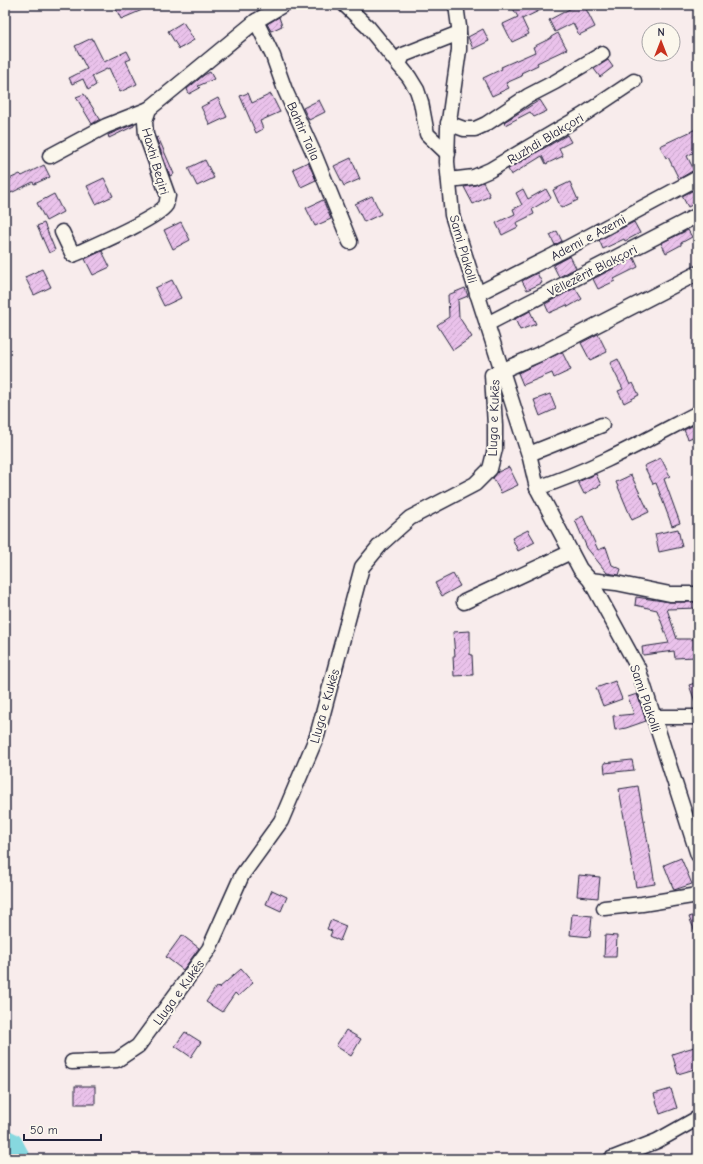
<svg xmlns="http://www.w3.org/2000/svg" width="703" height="1164" font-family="'Comic Neue',sans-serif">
<defs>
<pattern id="building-hatch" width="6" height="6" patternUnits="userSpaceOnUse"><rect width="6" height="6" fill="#eac2eb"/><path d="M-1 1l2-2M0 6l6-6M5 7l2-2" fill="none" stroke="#c8a6ca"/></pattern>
</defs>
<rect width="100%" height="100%" fill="#f8ecec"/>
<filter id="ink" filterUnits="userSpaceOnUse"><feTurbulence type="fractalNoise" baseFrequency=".025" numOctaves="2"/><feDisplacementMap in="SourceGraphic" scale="8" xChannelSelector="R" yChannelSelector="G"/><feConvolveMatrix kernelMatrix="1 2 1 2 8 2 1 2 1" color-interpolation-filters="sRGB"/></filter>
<g filter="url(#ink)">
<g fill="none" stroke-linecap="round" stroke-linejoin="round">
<!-- river -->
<path stroke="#87d8df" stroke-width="18" d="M5 1138 13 1142 22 1159"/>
</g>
<!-- building -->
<g fill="url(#building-hatch)" stroke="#22223b">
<path d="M114 5H154L121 19Z"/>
<path d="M511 5H551L522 19 529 34 512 42 503 24 518 17Z"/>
<path d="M577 5H584L595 27 579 35 573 23 555 32 549 20Z"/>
<path d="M279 17 282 26 271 31 267 24Z"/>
<path d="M183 22 194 40 179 49 168 31Z"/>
<path d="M483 29 489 41 473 49 468 37Z"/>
<path d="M558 33 567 49 537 63 538 65 521 73 522 76 506 83 509 88 492 96 483 78 502 69 501 67 535 52 533 47 551 38V37Z"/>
<path d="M92 38 104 62 127 51 131 59 126 61 137 84 120 92 109 68 92 76 96 85 88 90 83 79 72 84 69 78 87 69 75 46Z"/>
<path d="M608 60 613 67 600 77 594 69Z"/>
<path d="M210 72 214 79 198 86 200 88 189 94 187 89 204 75Z"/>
<path d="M248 93 252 103 271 94 280 112 260 121 263 129 256 133 240 96Z"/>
<path d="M84 94 100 119 92 124 76 97Z"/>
<path d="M218 98 227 117 210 125 201 107Z"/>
<path d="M319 100 325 112 309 120 303 108Z"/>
<path d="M540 100 547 111 534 117 530 112 505 125 504 122Z"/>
<path d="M134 124V126L109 138 108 135Z"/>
<path d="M698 128V150L687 156 694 170 679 179 668 157 666 158 660 146Z"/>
<path d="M567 135 571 142 559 148 563 156 546 164 542 156 511 175 508 169Z"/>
<path d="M158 137 174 174 170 176 156 138Z"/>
<path d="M351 158 360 179 344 186 334 166Z"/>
<path d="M205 160 214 178 197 186 188 168Z"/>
<path d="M308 162 316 180 301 187 293 169Z"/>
<path d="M44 165 50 177 34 184 33 182 11 193 5 181 20 174 22 176Z"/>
<path d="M104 178 113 196 96 204 87 186Z"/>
<path d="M483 182 490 196 473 204 464 187 475 185Z"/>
<path d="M570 182 578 200 561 208 553 190Z"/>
<path d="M698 188V202L688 207 682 196Z"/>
<path d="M523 189 528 199 546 189 551 198 532 209 534 214 516 223 518 227 502 235 496 223 515 214 513 209 522 205 516 193Z"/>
<path d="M54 194 63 212 46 221 37 203Z"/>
<path d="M372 196 381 214 364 222 355 204Z"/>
<path d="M323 200 331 219 315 226 306 208Z"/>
<path d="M181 222 190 240 173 249 164 230Z"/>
<path d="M634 222 640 233 625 241 624 239 603 249 599 240Z"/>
<path d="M44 223 55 250 49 253 37 226Z"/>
<path d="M688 230 692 237 681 243V245L666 253 661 243Z"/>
<path d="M557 231 562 241 555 245 550 235Z"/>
<path d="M102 251 110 267 93 275 85 259Z"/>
<path d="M570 256 576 268 559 277 553 265Z"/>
<path d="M634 258 638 267 614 279 615 281 598 289 593 279Z"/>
<path d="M42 269 51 287 34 295 25 277Z"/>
<path d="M537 273 542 283 527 290 522 281Z"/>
<path d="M172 280 181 298 164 306 155 288Z"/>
<path d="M465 288 468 296 458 300 459 317 472 337 453 350 437 325 449 317 448 295Z"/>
<path d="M575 288 582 299 568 307 567 305 549 313 545 304Z"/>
<path d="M530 311 536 324 520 330 515 319Z"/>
<path d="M598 334 607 352 590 360 581 343Z"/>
<path d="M562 352 571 370 554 378 552 373 523 385 518 373Z"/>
<path d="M618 359 630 385 633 383 639 395 624 403 618 391 623 389 610 363Z"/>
<path d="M550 394 556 409 540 416 534 400Z"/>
<path d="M698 423V435L688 439 684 430Z"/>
<path d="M661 458 670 476 664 479 680 523 672 526 656 483 653 484 644 466Z"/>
<path d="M509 467 518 485 501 493 493 478 498 472Z"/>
<path d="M596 474 601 485 584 494 578 482Z"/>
<path d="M631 475 649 512 632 520 616 482Z"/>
<path d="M583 516 598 550 606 547 612 565 621 569 619 575 607 573 587 548 575 520Z"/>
<path d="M678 529 682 547 659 552 655 534Z"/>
<path d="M528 530 535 542 518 551 512 538Z"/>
<path d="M453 574 460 586 442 596 435 583Z"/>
<path d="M636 597 670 602H698V608L667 609 677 639H694L695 657 675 658 674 651 643 655 642 647 669 643 657 610 635 605Z"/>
<path d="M470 631V655H472L473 675 454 676 453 656H455L453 632Z"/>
<path d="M615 681 622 699 603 706 596 688Z"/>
<path d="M698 682V707H697L689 685Z"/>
<path d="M637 694 646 721 626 728 615 730 613 716 634 714 628 697Z"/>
<path d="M632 760 634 770 605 773 604 763Z"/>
<path d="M638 786 655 884 636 887 619 789Z"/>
<path d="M681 858 692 884 674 890 664 865Z"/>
<path d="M579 875 600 877 598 898 577 896Z"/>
<path d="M272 890 287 897 281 911 266 904Z"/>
<path d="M572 914 592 916 590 937 570 935Z"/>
<path d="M698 914V939L689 917Z"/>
<path d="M331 920 346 926 340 941 330 936 332 931 327 929Z"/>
<path d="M182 935 199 948 183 970 166 957Z"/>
<path d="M605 935 617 936 616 957H604Z"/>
<path d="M241 969 253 983 238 996 235 993 222 1012 206 1002 216 987 219 988Z"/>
<path d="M346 1030 361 1039 351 1056 336 1046Z"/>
<path d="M185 1032 201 1042 191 1057 175 1046Z"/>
<path d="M694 1047 698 1058V1068L678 1074 672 1054Z"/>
<rect x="75" y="1086" width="20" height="18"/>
<path d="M671 1089 677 1108 660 1114 654 1094Z"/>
</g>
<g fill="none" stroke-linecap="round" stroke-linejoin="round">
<defs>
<g id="minor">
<path d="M345 5 368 27 409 77 417 90 421 102 427 134 448 154"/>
<path d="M456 5 459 27V50L448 128 447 162 452 215 530 458 537 488 580 569 590 580 638 668 698 855"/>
<path d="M256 21 273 56 285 90 315 156 350 242"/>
<path d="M399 65 403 55 459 33"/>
<path d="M448 123 464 129H475L486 124 528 96 555 82 602 54"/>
<path d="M50 156 106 126 149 109"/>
<path d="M449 180 474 177 490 170 583 115 634 81"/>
<path d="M62 232 73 255C90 247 157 219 166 205 167 203 167 199 168 196L146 135 145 121 149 109 256 21 283 5"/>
<path d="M477 294 554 255 698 178"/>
<path d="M487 324 698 215"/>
<path d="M529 454 602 425"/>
<path d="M537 488C593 470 646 440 698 413"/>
<path d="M590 580 616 583 670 594H698"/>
<path d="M464 602 571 552"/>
<path d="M653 717H698"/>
<path d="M604 908 642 904 698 895"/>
<path d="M72 1062 117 1060 138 1046 209 949 242 875 281 821 317 736 362 567 381 544 410 518 475 484 490 469 495 449V426L492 375 544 352 698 273"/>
<path d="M611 1159 657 1141 698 1118"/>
</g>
</defs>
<!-- minor casing -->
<use href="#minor" stroke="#22223b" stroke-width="17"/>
<!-- minor -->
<use href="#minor" stroke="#fbf7ec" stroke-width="14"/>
</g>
</g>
<g text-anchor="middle" stroke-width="4" stroke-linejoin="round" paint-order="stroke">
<!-- street labels -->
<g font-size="13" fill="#22223b" stroke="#fbf7ec">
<text transform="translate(304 131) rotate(66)" y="5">Bahtir Talla</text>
<text transform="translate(545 138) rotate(-31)" y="5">Ruzhdi Blakçori</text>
<text transform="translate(156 161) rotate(74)" y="5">Haxhi Beqiri</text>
<text transform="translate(588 237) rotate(-28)" y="5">Ademi e Azemi</text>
<text transform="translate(464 249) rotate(74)" y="5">Sami Plakolli</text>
<text transform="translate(592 270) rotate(-27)" y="5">Vëllezërit Blakçori</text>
<text transform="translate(493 418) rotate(-88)" y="5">Lluga e Kukës</text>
<text transform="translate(646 698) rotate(71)" y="5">Sami Plakolli</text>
<text transform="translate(324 706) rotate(-74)" y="5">Lluga e Kukës</text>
<text transform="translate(178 992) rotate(-54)" y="5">Lluga e Kukës</text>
</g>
</g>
<!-- margin -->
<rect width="703" height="1164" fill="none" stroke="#fbf7ec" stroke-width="20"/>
<rect x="10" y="10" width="683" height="1144" fill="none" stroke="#22223b" stroke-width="1.5" filter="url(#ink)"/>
<!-- north arrow -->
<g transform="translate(661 42)"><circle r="19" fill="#fbf7ec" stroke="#a4a2a5"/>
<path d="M0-3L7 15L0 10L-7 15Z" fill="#c8321e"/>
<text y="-6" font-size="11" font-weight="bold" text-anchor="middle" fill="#22223b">N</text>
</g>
<!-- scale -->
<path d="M24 1134v6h77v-6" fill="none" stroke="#22223b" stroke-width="2"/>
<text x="30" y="1134" font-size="12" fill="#22223b" stroke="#fbf7ec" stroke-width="3" paint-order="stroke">50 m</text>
</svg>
